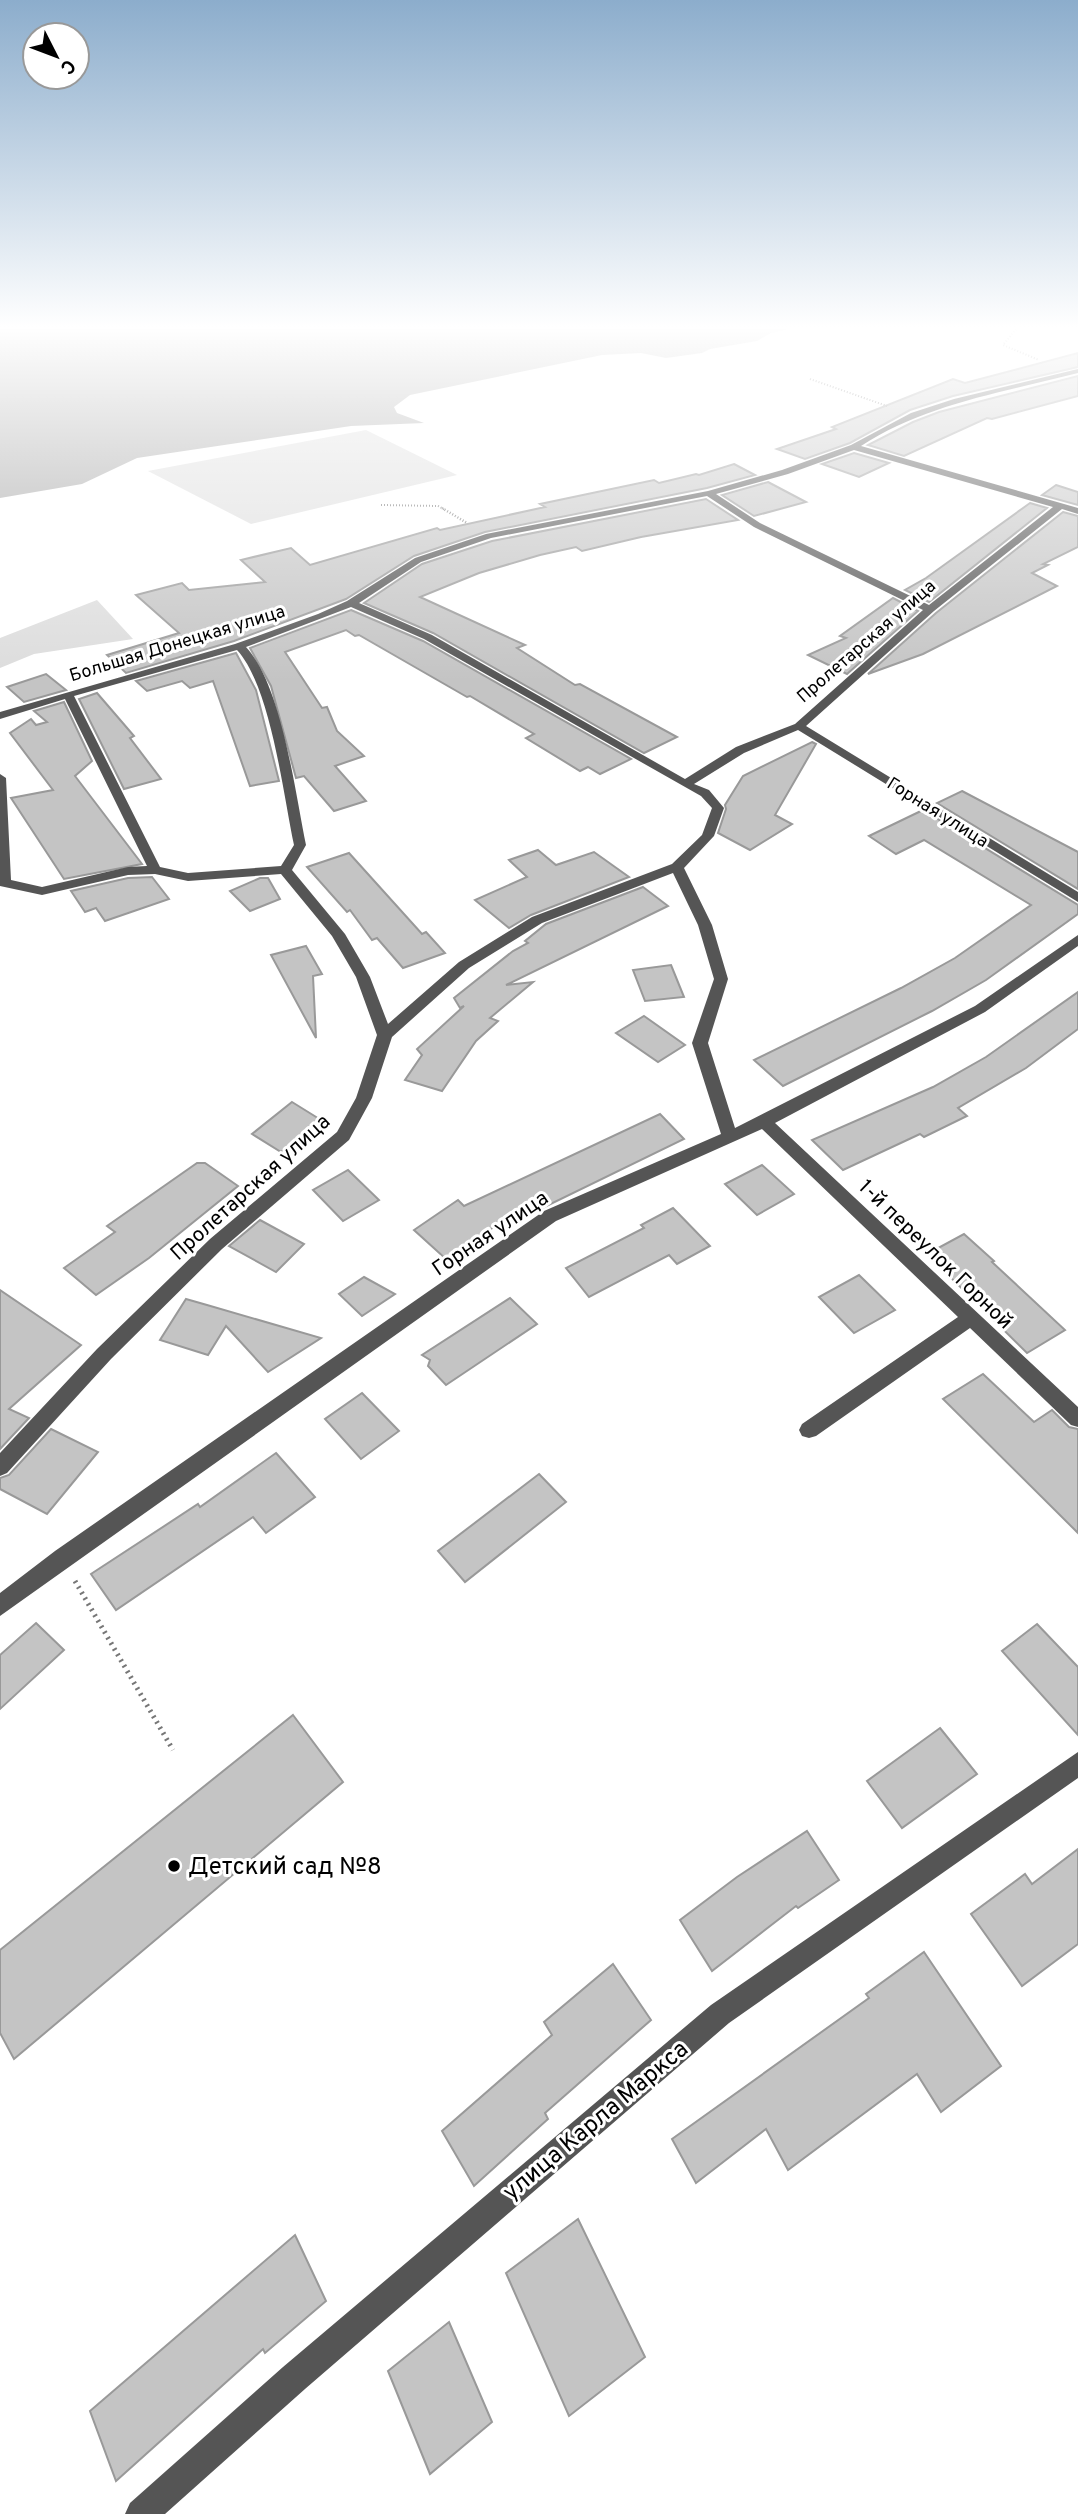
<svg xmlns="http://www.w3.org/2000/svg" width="1078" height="2514" font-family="Overpass,sans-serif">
<rect width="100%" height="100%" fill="#fff"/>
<!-- green -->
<g fill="#dcdcdc">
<path d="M366 430 457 475 251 524 148 471Z"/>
<path d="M97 600 133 639 34 654 0 668V638Z"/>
</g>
<!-- water -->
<path fill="#a3a3a3" d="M0 329H788L771 333 757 341 710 349 702 353 666 358 641 353 602 355 410 395 394 407 397 413 424 423 351 426 137 458 82 484 0 498Z"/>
<!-- building -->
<g fill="#c4c4c4" stroke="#999" stroke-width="2">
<path d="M1078 353V367L953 396 910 410 850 443 805 459 777 449 836 429 832 427 953 379 965 383Z"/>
<path d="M1078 376V396L992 419 987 418 904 456 868 445 913 422 939 412Z"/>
<path d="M854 453 889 463 859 477 822 464Z"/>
<path d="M734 464 755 475 707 488 485 532 414 556 346 599 234 641 126 673 107 655 179 633 136 595 182 583 189 590 265 582 241 560 291 548 310 565 437 528 440 530 545 507 540 504 654 480 659 483 696 474 699 475Z"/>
<path d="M768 482 806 502 754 516 722 495Z"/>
<path d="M1056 485 1078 492V505L1042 495Z"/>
<path d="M706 499 738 520 641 537 582 551 576 547 540 555 479 573 420 597 525 645 517 648 575 685 580 684 677 737 644 753 433 633 364 603 422 564 492 541Z"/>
<path d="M1030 503 1047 508 929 602 905 590 926 578Z"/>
<path d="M1063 512 1078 516V547L1043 564 1048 565 1032 573 1057 586 923 654 868 674 936 613Z"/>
<path d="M893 598 918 611 847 674 808 655 846 638 840 636Z"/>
<path d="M351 610 423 641 631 759 600 774 588 767 580 771 526 738 534 734 470 696 467 697 359 635 355 636 346 630 285 652 322 708 327 707 337 731 364 756 335 766 366 801 334 811 304 776 296 778 271 686 250 648Z"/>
<path d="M236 653 256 690 279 781 250 786 213 681 190 688 182 681 147 691 136 681Z"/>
<path d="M46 674 66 690 24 702 7 687Z"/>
<path d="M97 693 134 736 130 738 161 779 124 789 79 699Z"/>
<path d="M64 702 92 761 75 776 142 864 64 879 11 798 53 790 10 733 31 719 36 725 47 722 34 711Z"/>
<path d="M812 742 816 744 775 815 792 824 750 850 718 833 726 809 725 805 743 776Z"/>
<path d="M962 791 1078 852V889L937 803Z"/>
<path d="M923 810 1078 905V914L986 980 932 1011 783 1086 754 1060 901 988 955 958 1031 905 924 840 896 854 869 836Z"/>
<path d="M538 850 556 865 594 852 629 877 531 915 509 928 475 900 527 877 509 860Z"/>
<path d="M349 853 422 934 426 932 445 953 403 968 377 938 372 940 350 910 347 912 307 867Z"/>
<path d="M152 877 169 899 105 921 96 908 85 912 71 891 128 878Z"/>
<path d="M260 878H268L280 899 250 911 230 891Z"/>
<path d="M643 887 668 906 506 985 533 982 490 1018 498 1021 476 1041 442 1091 405 1080 422 1055 417 1049 464 1006 460 1008 454 998 513 951 528 943 525 941 546 924Z"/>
<path d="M306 946 322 974 313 976 316 1038 271 955Z"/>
<path d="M671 965 684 997 645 1001 633 970Z"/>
<path d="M1078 992V1029L1026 1068 958 1108 967 1116 924 1137 920 1134 843 1170 812 1140 933 1087 986 1057Z"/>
<path d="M644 1016 685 1045 658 1062 616 1033Z"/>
<path d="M292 1102 321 1120 281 1152 252 1134Z"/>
<path d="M660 1114 684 1139 524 1217 518 1210 447 1260 414 1230 458 1200 464 1206Z"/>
<path d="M197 1163H205L238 1186 149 1258 96 1295 64 1268 115 1232 107 1226Z"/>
<path d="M762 1165 794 1194 757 1215 725 1184Z"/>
<path d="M348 1170 379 1200 343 1221 313 1190Z"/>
<path d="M673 1208 710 1246 677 1264 669 1255 589 1297 566 1268 644 1228 641 1225Z"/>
<path d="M260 1220 304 1244 276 1272 229 1246Z"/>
<path d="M964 1234 994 1261 992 1262 1065 1330 1027 1353 927 1254Z"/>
<path d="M859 1275 895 1310 854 1333 819 1297Z"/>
<path d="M364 1277 395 1294 362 1316 339 1294Z"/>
<path d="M0 1290 81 1345 9 1409 29 1418 0 1449Z"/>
<path d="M510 1298 537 1324 446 1385 428 1366 430 1360 422 1355Z"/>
<path d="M186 1299 207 1305 321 1338 268 1372 226 1326 208 1355 160 1340Z"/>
<path d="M983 1374 1034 1422 1052 1410 1069 1427 1078 1429V1533L943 1399Z"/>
<path d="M362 1393 399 1431 361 1459 325 1419Z"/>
<path d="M51 1429 98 1452 47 1514 0 1489V1478L9 1475Z"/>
<path d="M276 1453 315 1497 266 1533 253 1517 116 1610 91 1574 198 1504 200 1507Z"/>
<path d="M539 1474 566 1502 465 1582 438 1551Z"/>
<path d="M36 1623 64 1650 0 1709V1655Z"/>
<path d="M1037 1624 1078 1667V1735L1002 1651Z"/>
<path d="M293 1715 343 1782 14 2059 0 2033V1950Z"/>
<path d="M940 1728 977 1774 902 1828 867 1781Z"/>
<path d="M807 1831 839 1880 798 1908 796 1906 712 1971 680 1920 737 1877Z"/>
<path d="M1078 1849V1944L1022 1986 971 1914 1025 1874 1032 1884Z"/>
<path d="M924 1952 1001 2066 941 2112 917 2074 788 2170 766 2129 696 2183 672 2139 869 1998 866 1994Z"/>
<path d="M613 1964 651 2020 545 2113 548 2119 474 2186 442 2131 552 2035 544 2022Z"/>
<path d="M578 2219 645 2357 569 2416 506 2273Z"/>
<path d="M295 2235 326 2301 265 2353 263 2349 116 2481 90 2411Z"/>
<path d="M449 2322 492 2422 430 2474 388 2371Z"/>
</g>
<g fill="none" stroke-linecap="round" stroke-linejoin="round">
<!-- path-far2 -->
<g stroke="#777" stroke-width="2" stroke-dasharray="1 2" stroke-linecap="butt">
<path d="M1016 329 1003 345 1039 360"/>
<path d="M810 379 887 406"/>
<path d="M381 505 438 506 445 510"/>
</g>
<!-- path-far1 -->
<path stroke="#777" stroke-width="2.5" stroke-dasharray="1 2" stroke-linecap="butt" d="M442 508 467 523"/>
<!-- path -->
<path stroke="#777" stroke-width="5" stroke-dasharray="2 4.5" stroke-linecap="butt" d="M75 1581 173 1750"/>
<!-- minor -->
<g fill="#555" fill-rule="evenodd">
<path d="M1078 369V373C1004 392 925 404 861 446L1078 508V514L1062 509 934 611 806 726 1078 892V902L798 730 744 753 694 784 709 790 724 808 714 836 684 868 712 925 728 979 708 1043 735 1128 975 1006 1078 935V946L985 1012 775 1123 1078 1407V1427L1071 1425 970 1328 816 1436 809 1438 802 1436 799 1430 802 1424 958 1317 762 1129 556 1221 0 1616V1593L55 1551 544 1211 721 1134 692 1043 714 979 698 925 673 873 542 923 469 968 392 1037 372 1098 349 1140 222 1249 111 1359 7 1473 0 1476V1453L97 1349 210 1239 337 1132 356 1098 377 1035 356 977 332 936 281 874 188 881 155 874 128 875 42 895 0 886V774L6 778 11 880 42 887 128 867 147 866 65 699 0 719V712L235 644 318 614 347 601 415 558 486 534 708 491 782 470 851 445 911 413 954 399ZM854 450 1053 507 929 605 760 523 716 494 788 474ZM707 496 754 527 923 610 795 724 736 747 685 779 432 635 359 603 421 562 491 538ZM351 607 424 639 701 796 712 808 702 835 672 864 532 917 459 962 388 1024 370 977 345 934 292 870 306 845C295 792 282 686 246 647ZM237 650C271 687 283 794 294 845L281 866 188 873 160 867 74 696Z"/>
<path d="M1078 1752V1778L729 2023 305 2389 165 2514H125L130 2503 283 2367 711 2005Z"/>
</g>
</g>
<!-- sky -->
<linearGradient id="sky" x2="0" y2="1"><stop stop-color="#8cadcc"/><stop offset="0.48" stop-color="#fff"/><stop offset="1" stop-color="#fff" stop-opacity="0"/></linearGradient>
<rect width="1078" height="681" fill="url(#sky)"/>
<!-- markers -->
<circle fill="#000" stroke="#fff" stroke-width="2.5" cx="174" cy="1866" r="7"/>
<g text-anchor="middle" stroke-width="6" stroke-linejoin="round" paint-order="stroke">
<!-- far-street labels -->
<g font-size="18" fill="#000" stroke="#fff">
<text transform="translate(866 641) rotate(-41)" y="6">Пролетарская улица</text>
<text transform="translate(177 643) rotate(-17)" y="6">Большая Донецкая улица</text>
<text transform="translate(938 812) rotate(32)" y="6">Горная улица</text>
</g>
<!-- street labels -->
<g font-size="21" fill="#000" stroke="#fff">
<text transform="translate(250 1187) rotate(-42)" y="7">Пролетарская улица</text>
<text transform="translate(490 1233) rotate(-34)" y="7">Горная улица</text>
<text transform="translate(936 1254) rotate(44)" y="7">1-й переулок Горной</text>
</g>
<!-- near-poi labels -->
<g font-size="24" fill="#000" stroke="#fff" text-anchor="start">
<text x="188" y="1874">Детский сад №8</text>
</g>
<!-- near-street labels -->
<g font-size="24" fill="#000" stroke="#fff">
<text transform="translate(595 2120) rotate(-40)" y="8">улица Карла Маркса</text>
</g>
</g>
<!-- north arrow -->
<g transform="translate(56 56) rotate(132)"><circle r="33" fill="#ffffff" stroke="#999999" stroke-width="2"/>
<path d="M0-5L12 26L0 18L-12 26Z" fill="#000000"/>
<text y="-10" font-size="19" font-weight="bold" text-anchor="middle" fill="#000000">С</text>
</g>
</svg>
